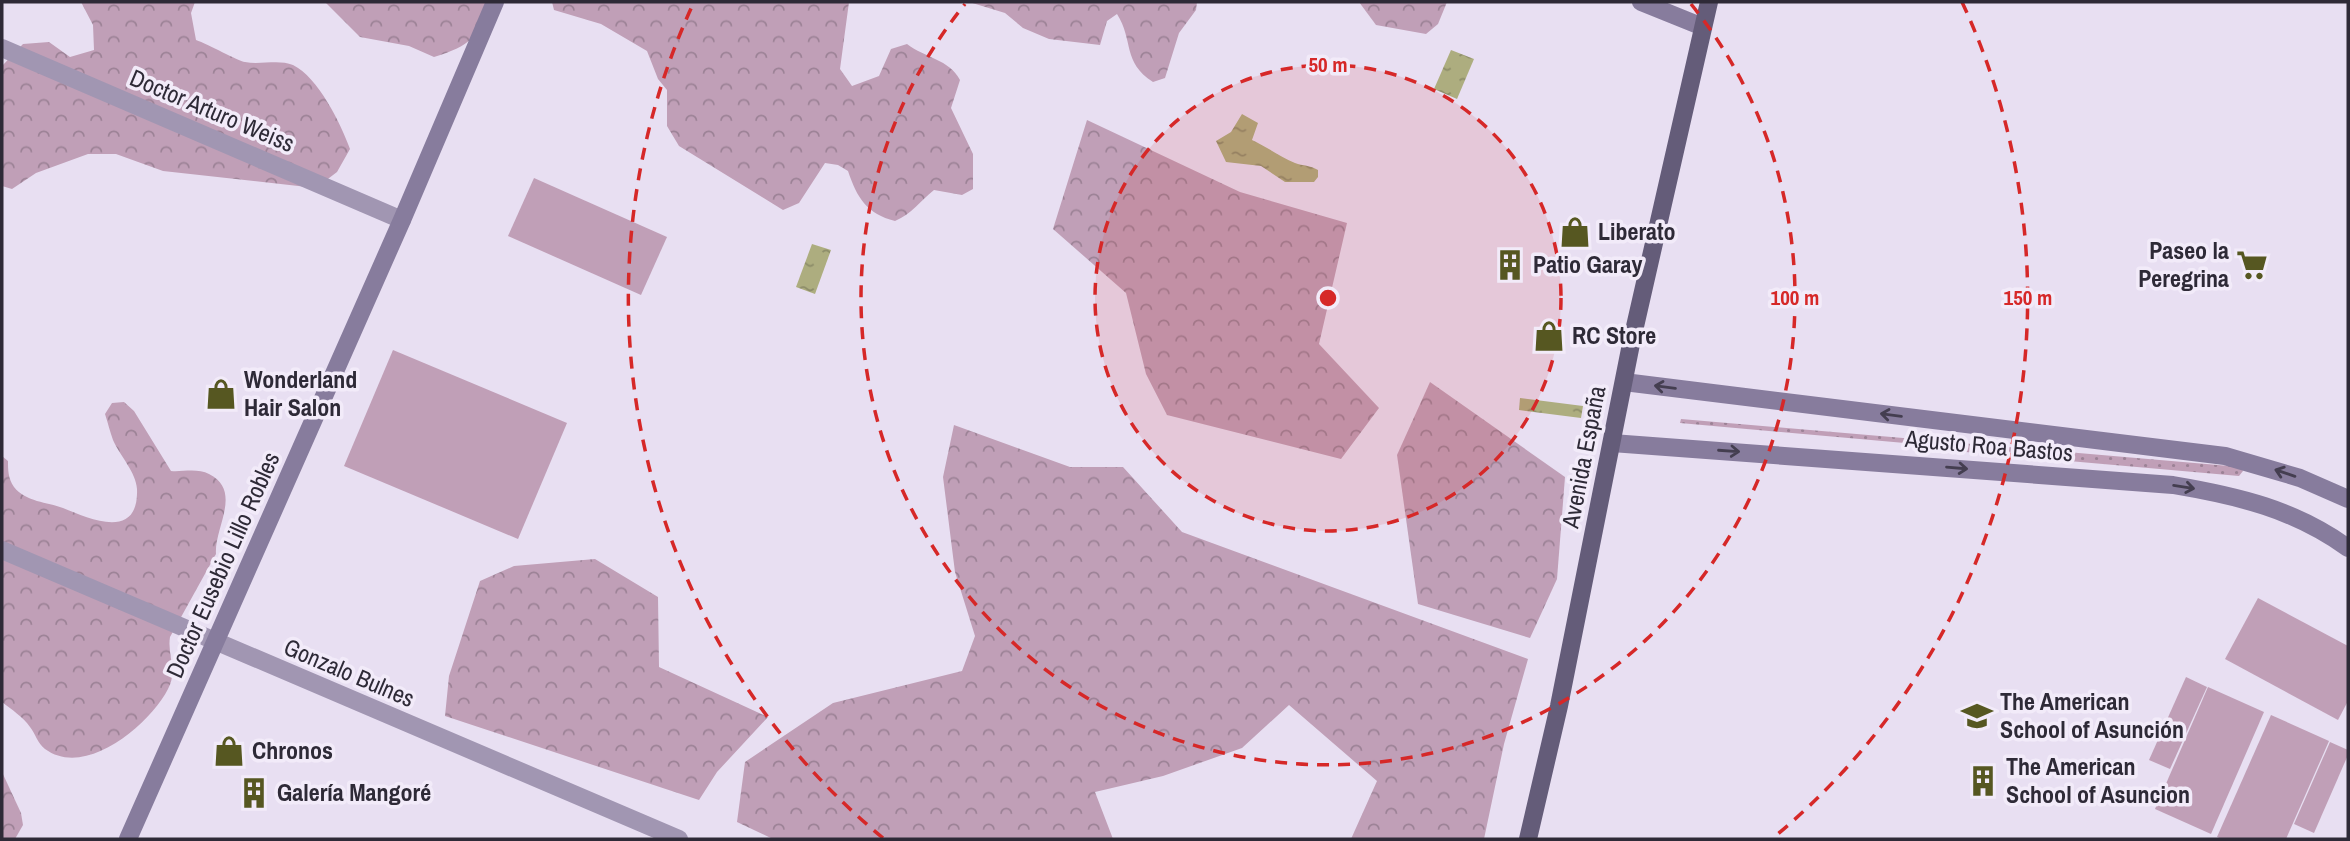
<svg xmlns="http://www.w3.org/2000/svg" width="2350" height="841" font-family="'Archivo Narrow',sans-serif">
<defs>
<pattern id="grass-dots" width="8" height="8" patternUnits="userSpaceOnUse" patternTransform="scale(1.75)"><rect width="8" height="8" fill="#c09fb7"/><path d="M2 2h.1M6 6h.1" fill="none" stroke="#9c8296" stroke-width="1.8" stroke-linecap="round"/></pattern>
<pattern id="forest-crowns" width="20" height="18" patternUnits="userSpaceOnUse" patternTransform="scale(1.75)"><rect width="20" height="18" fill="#c09fb7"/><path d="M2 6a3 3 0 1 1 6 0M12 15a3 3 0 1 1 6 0" fill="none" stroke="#9c8296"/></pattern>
<pattern id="water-ripples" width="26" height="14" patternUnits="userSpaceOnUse" patternTransform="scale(1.75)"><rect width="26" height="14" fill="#adad7f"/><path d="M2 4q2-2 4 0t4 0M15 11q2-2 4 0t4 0" fill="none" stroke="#8d8d69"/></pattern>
</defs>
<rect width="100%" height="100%" fill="#e8dff2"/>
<!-- grass -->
<path fill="url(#grass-dots)" d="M1681 419 2241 467 2243 471 2239 476 1920 448 1916 444 1680 423Z"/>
<!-- forest -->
<g fill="url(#forest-crowns)">
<path d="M81 2H195L191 13 196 40C208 44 238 61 245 62 260 65 279 59 293 65 318 77 341 124 350 149L337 172 316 188 163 171 116 154H88L36 173 12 189 2 186V66L23 44 49 42 70 57 94 50 93 25Z"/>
<path d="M325 2H493C479 37 470 46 434 57L409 46 360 37Z"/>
<path d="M552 2H849L840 69 852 86 879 76 891 49 907 44C925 58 949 59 960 80L951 108 973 154V189L962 195 934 190C920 201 912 214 895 221 867 214 857 198 848 171L838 165 825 163 799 203 783 210 679 146 667 126V90L658 79 647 51 601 24 554 10Z"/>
<path d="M969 2H1197L1196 10 1179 33 1165 78 1153 82C1122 62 1134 41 1117 14L1107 21 1100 45 1049 39 1023 28 1005 13Z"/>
<path d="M1359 2H1447L1438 24 1426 34 1376 25Z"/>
<path d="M1087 120 1240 192 1347 223 1319 344 1379 408 1341 459 1167 415 1146 374 1126 293 1053 229Z"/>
<path d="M1430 382 1565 477 1557 579 1530 638 1418 604 1397 455Z"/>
<path d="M124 402 134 411 171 471C182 472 198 468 209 474 243 491 214 528 216 554L170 637C167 655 178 671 168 689 150 724 86 779 45 749 38 744 35 733 30 727 23 717 11 709 2 702V456L8 461C8 470 8 478 14 487 26 502 47 502 63 508 90 519 139 541 137 489 136 472 120 456 113 440 110 432 108 423 105 414L112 403Z"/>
<path d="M954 425 1070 467H1123L1182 532 1528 659 1504 744 1484 839H1351L1377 781 1289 705 1242 748 1163 776 1095 792 1113 839H773L737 822 745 762 833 703 962 671 975 636 955 572 943 477Z"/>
<path d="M595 559 658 597 659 667 768 717 717 772 699 800 445 716 449 676 480 581 514 566Z"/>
<path d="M2 772 21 813 23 825 15 839H2Z"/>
</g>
<!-- pitch -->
<g fill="#c09fb7">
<path d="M534 178 667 237 641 295 508 236Z"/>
<path d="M393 350 567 423 518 539 344 466Z"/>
<path d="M2258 598 2348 646V701L2338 720 2225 659Z"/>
<path d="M2186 677 2207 687 2170 769 2149 760Z"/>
<path d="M2208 687 2264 712 2211 834 2155 809Z"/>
<path d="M2271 715 2329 741 2286 839H2222L2217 837Z"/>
<path d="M2330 742 2348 750V755L2314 833 2294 824Z"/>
</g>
<!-- water -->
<g fill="url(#water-ripples)">
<path d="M1451 50 1474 59 1457 99 1434 89Z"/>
<path d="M1242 114 1258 123 1252 140C1267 147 1281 157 1295 163 1303 166 1310 165 1318 170V177L1314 182H1285L1261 166 1226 162 1216 141 1231 132Z"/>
<path d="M812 244 831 250 815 294 796 287Z"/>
<path d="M1520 398 1583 406 1581 418 1519 410Z"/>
</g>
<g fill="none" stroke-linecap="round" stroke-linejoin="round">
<!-- street -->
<g stroke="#a196b2" stroke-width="18">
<path d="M2 48 402 220"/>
<path d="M2 550 679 839"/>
</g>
<!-- secondary -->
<g stroke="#877c9d" stroke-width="18">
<path d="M1641 2 1703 27"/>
<path d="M1624 382 2225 456 2300 478 2348 499"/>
<path d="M1612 443 2173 485C2238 496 2294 509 2348 548"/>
<path d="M128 839 402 220 495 2"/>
</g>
<!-- primary -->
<path stroke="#645c79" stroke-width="18" d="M1528 839 1559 706 1631 344 1709 2"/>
</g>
<!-- one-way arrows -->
<defs><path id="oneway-shaft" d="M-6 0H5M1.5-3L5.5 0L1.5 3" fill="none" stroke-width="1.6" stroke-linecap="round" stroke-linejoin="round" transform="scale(1.75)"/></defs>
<g stroke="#443e50">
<use href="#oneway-shaft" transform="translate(1665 387) rotate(-173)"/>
<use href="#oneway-shaft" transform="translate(1891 415) rotate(-173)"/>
<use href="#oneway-shaft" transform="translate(1729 451) rotate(4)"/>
<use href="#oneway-shaft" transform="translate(1957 468) rotate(5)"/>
<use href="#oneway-shaft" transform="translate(2285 473) rotate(-161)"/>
<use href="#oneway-shaft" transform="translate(2184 487) rotate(9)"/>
</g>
<!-- distance rings -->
<circle cx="1328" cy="298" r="233" fill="#d62828" fill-opacity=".12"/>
<g fill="none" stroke="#d62828" stroke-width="3.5" stroke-dasharray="12 9">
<circle cx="1328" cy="298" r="233"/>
<path d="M1691 4A467 467 0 1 1 965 4"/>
<path d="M883 838A700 700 0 0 1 694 2M1962 2A700 700 0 0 1 1773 838"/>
</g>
<!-- icons -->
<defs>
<symbol id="shop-bare" viewBox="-9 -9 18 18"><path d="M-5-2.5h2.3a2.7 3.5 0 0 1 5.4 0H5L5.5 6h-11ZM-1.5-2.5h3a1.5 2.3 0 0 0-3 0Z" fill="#565721" stroke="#f2ebf9" stroke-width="2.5" paint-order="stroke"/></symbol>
<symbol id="building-bare" viewBox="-9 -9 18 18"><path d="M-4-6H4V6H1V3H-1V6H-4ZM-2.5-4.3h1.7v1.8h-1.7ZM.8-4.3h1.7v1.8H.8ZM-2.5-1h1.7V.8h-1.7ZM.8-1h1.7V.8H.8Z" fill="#565721" stroke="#f2ebf9" stroke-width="2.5" paint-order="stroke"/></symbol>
<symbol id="supermarket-bare" viewBox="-9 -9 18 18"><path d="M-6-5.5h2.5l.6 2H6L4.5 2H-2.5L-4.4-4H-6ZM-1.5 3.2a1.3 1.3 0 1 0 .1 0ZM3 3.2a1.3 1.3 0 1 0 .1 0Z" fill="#565721" stroke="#f2ebf9" stroke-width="2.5" paint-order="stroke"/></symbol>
<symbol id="school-bare" viewBox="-9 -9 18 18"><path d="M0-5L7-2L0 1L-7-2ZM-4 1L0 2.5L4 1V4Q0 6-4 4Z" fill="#565721" stroke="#f2ebf9" stroke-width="2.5" paint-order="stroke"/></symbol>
</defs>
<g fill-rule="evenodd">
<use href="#shop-bare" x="1553" y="210" width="44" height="44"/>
<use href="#building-bare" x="1488" y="243" width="44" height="44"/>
<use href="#supermarket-bare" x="2230" y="243" width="44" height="44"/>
<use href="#shop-bare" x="1527" y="314" width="44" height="44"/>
<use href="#shop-bare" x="199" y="372" width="44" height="44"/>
<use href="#school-bare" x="1955" y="694" width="44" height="44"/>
<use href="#shop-bare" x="207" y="729" width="44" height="44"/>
<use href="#building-bare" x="1961" y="759" width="44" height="44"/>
<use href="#building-bare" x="232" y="771" width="44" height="44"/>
</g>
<g text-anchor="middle" stroke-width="7" stroke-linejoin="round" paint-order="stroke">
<!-- street labels -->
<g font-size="24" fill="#2e2a37" stroke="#f2ebf9">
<text transform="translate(212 111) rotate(23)" y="8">Doctor Arturo Weiss</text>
<text transform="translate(1989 446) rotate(5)" y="8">Agusto Roa Bastos</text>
<text transform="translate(1584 457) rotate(-79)" y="8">Avenida España</text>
<text transform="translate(223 565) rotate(-66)" y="8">Doctor Eusebio Lillo Robles</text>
<text transform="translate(349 673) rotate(23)" y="8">Gonzalo Bulnes</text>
</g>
<!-- poi labels -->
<g font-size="24" font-weight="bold" fill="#2e2a37" stroke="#f2ebf9" text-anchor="start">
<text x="1598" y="240">Liberato</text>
<text x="2229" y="259" text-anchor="end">Paseo la<tspan x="2229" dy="28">Peregrina</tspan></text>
<text x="1533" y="273">Patio Garay</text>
<text x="1572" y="344">RC Store</text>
<text x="244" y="388">Wonderland<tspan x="244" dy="28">Hair Salon</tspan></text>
<text x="2000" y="710">The American<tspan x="2000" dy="28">School of Asunción</tspan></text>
<text x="252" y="759">Chronos</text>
<text x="2006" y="775">The American<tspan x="2006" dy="28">School of Asuncion</tspan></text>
<text x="277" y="801">Galería Mangoré</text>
</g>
</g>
<circle cx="1328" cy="298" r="10" fill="#d62828" stroke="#f2ebf9" stroke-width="3.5"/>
<g font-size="21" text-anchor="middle" font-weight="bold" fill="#d62828" stroke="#f2ebf9" stroke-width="7" stroke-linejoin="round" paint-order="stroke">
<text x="1328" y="72">50 m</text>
<text x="1795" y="305">100 m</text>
<text x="2028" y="305">150 m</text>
</g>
<!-- border -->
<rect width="2350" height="841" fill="none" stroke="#2e2a37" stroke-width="7"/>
</svg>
